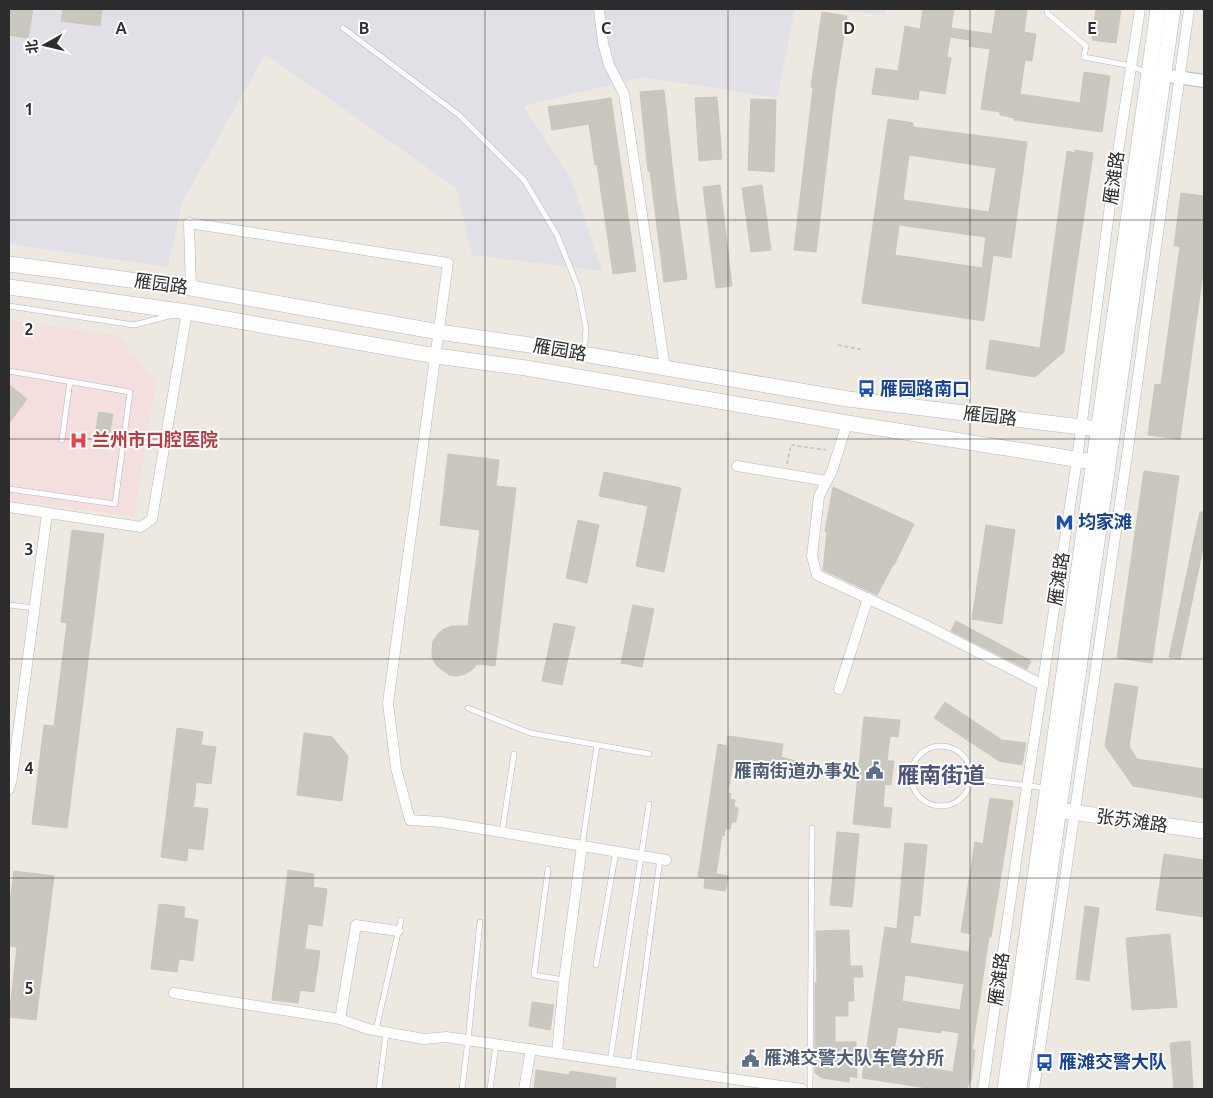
<svg xmlns="http://www.w3.org/2000/svg" width="1213" height="1098" font-family="Ubuntu,'Noto Sans SC',sans-serif">
<rect width="100%" height="100%" fill="#eee9e0"/>
<!-- industrial -->
<g fill="#e2e0e7">
<path d="M9 9H795L777 98 643 77 523 106 571 178 602 271 472 255 456 188 265 54 182 203 168 267 9 244Z"/>
<path d="M825 9H885V15Z"/>
</g>
<!-- medical -->
<path fill="#f4dede" d="M9 320 118 336 156 382 134 517 9 499Z"/>
<!-- building -->
<g fill="#cac7be" stroke="#cac5b9" fill-rule="evenodd">
<path d="M9 9H33L28 38 9 35Z"/>
<path d="M63 9H102L100 26 61 21Z"/>
<path d="M923 9H954L951 28 992 34 996 9H1027L1024 32 1036 34 1032 61 1025 60 1020 94 1080 103 1084 72 1110 76 1102 132 1014 120V118L1000 115V112L981 109 990 49 969 46 970 40 950 37 947 57 951 58 945 94 919 90 918 100 872 94 876 68 898 71 905 26 920 29Z"/>
<path d="M1096 9H1121L1116 43 1092 40Z"/>
<path d="M822 12 847 16 835 91 816 252 794 250 813 88 811 87Z"/>
<path d="M664 90 674 182 687 279 664 282 650 171H648L640 92Z"/>
<path d="M717 97 722 159 699 161 695 98Z"/>
<path d="M611 98 636 271 613 274 597 164 595 165 589 124 552 130 548 107Z"/>
<path d="M751 99 776 100 774 172 748 170Z"/>
<path d="M888 119 913 123V127L1027 142 1011 258 993 255 984 321 862 303ZM909 155 996 168 989 212 903 200ZM899 225 986 237 982 268 895 255Z"/>
<path d="M1075 150 1093 153 1064 352 1035 377 986 369 990 340 1040 348 1067 151 1075 153Z"/>
<path d="M720 185 732 286 716 288 703 187Z"/>
<path d="M762 185 771 250 751 252 742 188Z"/>
<path d="M1181 193 1204 196V265L1180 439 1148 435 1155 384 1161 385 1180 246H1174Z"/>
<path d="M9 385 27 399 9 423Z"/>
<path d="M99 412 113 414 108 443 94 440Z"/>
<path d="M448 454 499 460 496 486 516 488 495 666 477 664 472 670 465 674 457 676 449 675 436 665 432 657V649L433 641 438 634 444 629 452 626H468L480 530 440 525Z"/>
<path d="M1144 471 1179 476 1152 663 1117 658Z"/>
<path d="M604 472 681 488 664 572 636 566 648 506 599 496Z"/>
<path d="M833 487 914 524 894 565H893L877 595 823 570 827 532 825 531Z"/>
<path d="M1200 512H1204V543L1180 659 1169 657Z"/>
<path d="M578 520 599 525 587 583 566 578Z"/>
<path d="M986 525 1015 530 1002 624 972 619Z"/>
<path d="M72 530 104 534 67 828 32 824 44 725 54 726 67 623 61 622Z"/>
<path d="M633 605 654 609 642 667 621 663Z"/>
<path d="M956 621 1031 661 1027 669 951 631Z"/>
<path d="M554 623 575 627 562 685 542 681Z"/>
<path d="M1115 683 1138 687 1129 746 1137 759 1204 769V798L1133 786 1105 746Z"/>
<path d="M945 702 1002 740 1026 743 1022 765 999 761 934 718Z"/>
<path d="M864 717 900 720 898 737 890 736 887 761H894L891 785 885 784 883 807 892 808 890 828 853 824Z"/>
<path d="M177 728 203 732 201 745 216 747 211 784 196 782 195 796 193 807 208 809 203 850 188 848 187 861 161 857Z"/>
<path d="M304 733 332 737 348 756 342 801 297 795Z"/>
<path d="M728 736 783 744 781 757 796 761 799 769 797 774 791 777 732 767 728 793 731 794 730 799 735 800 734 807 738 808 736 822H732L730 829H725L724 836 722 835 716 874 728 876 725 891 704 888 705 878 698 877 718 744 727 746Z"/>
<path d="M990 798 1013 801 991 937H989L972 1050H975L971 1080 966 1089H934L862 1078 885 927 897 929 905 843 927 845 920 916 914 915 910 943 969 952 971 934 961 932 975 842 983 844ZM905 975 964 984 960 1010 902 1001ZM898 1027 941 1033V1030L959 1033 953 1072 892 1062Z"/>
<path d="M837 832 859 834 852 907 830 905Z"/>
<path d="M1164 854 1204 860V917L1156 910Z"/>
<path d="M288 870 314 874 313 887 327 889 322 926 308 924 306 938 305 949 320 951 314 992 300 990 298 1003 272 1000Z"/>
<path d="M14 871 54 876 36 1020 9 1017 17 947 9 946V911Z"/>
<path d="M159 904 185 907 184 918 198 920 193 961 179 959 177 972 151 969Z"/>
<path d="M1085 906 1099 908 1089 981 1076 979Z"/>
<path d="M849 930 850 966H862L863 977H853L854 1001H848V1016H835V1042H856L857 1078 850 1076 849 1082 822 1078 815 1073V983H817L816 931Z"/>
<path d="M1170 934 1177 1007 1132 1010 1126 938Z"/>
<path d="M532 1002 554 1005 550 1030 529 1026Z"/>
<path d="M1190 1041 1193 1089H1174L1170 1043Z"/>
<path d="M536 1070 569 1075 570 1071 616 1078 615 1089H534Z"/>
</g>
<g fill="none" stroke-linecap="round" stroke-linejoin="round">
<defs>
<g id="service">
<path d="M1047 9V13L1086 46 1084 57 1131 66 1148 73"/>
<path d="M343 28 459 115 524 180 557 235 578 287 586 328 584 353"/>
<path d="M9 306 134 325 173 315"/>
<path d="M9 371 130 392 115 504 9 489"/>
<path d="M62 440 70 381"/>
<path d="M9 605 34 608"/>
<path d="M468 708 530 733 649 754"/>
<circle cx="941" cy="776" r="30"/>
<path d="M972 779 1046 788"/>
<path d="M502 832 514 754"/>
<path d="M582 846 597 745"/>
<path d="M548 869 534 975 564 980"/>
<path d="M596 965 616 851"/>
<path d="M376 1030 401 920"/>
<path d="M610 1061 649 804"/>
<path d="M633 1064 660 859"/>
<path d="M379 1089 386 1033"/>
<path d="M462 1089 468 1040 480 922"/>
<path d="M490 1089 496 1045"/>
<path d="M810 1089 812 828"/>
</g>
<g id="minor">
<path d="M599 9 603 43 609 65 624 94 665 368"/>
<path d="M191 288 189 223 448 263 388 703 396 768 410 820 441 822 666 860"/>
<path d="M847 423 832 471 819 496 812 556 817 575 923 624 1043 685"/>
<path d="M737 466 827 481"/>
<path d="M9 507 141 527 152 519 187 312"/>
<path d="M839 689 868 598"/>
<path d="M9 789 12 778 47 514"/>
<path d="M174 993 340 1019 368 1029 424 1039 446 1037 802 1089"/>
<path d="M340 1019 356 925 398 931"/>
<path d="M557 1053 564 980 582 846"/>
<path d="M524 1089 531 1049"/>
<path d="M983 1089 1027 786 1077 460 1111 197 1140 9"/>
<path d="M1034 1089 1128 449 1189 9"/>
</g>
<path id="tertiary" d="M1155 74 1204 81"/>
<g id="secondary">
<path d="M9 264 191 288 439 332 530 345 848 399 1098 429 1112 432"/>
<path d="M9 287 187 312 436 356 526 368 847 423 1094 462H1108"/>
<path d="M1051 809 1204 831"/>
<path d="M1005 1089 1158 9"/>
<path d="M1019 1089 1173 9"/>
</g>
</defs>
<!-- service casing -->
<use href="#service" stroke="#b3b5c0" stroke-width="6"/>
<!-- minor casing -->
<use href="#minor" stroke="#b3b5c0" stroke-width="11"/>
<!-- tertiary casing -->
<use href="#tertiary" stroke="#b3b5c0" stroke-width="14"/>
<!-- secondary casing -->
<use href="#secondary" stroke="#b3b5c0" stroke-width="16"/>
<!-- path -->
<g stroke="#c8c8c8" stroke-width="2" stroke-dasharray="4 2.5" stroke-linecap="butt">
<path d="M838 345 863 350"/>
<path d="M787 464 791 445 826 450"/>
</g>
<!-- service -->
<use href="#service" stroke="#fff" stroke-width="5"/>
<!-- minor -->
<use href="#minor" stroke="#fff" stroke-width="10"/>
<!-- tertiary -->
<use href="#tertiary" stroke="#fff" stroke-width="12"/>
<!-- secondary -->
<use href="#secondary" stroke="#fff" stroke-width="15"/>
</g>
<!-- grid -->
<path fill="none" stroke="#2d2d2d" stroke-width="1" stroke-opacity="0.55" d="M243 9V1089M485 9V1089M728 9V1089M970 9V1089M9 220H1204M9 439H1204M9 659H1204M9 878H1204"/>
<!-- icons -->
<defs>
<symbol id="bus-bare" viewBox="-9 -9 18 18"><path d="M-5-6H5V4H4V6H2V4H-2V6H-4V4H-5ZM-3.5-4V0h7V-4ZM-3.5 1.2v1.5H-2V1.2ZM2 1.2v1.5H3.5V1.2Z" fill="#1a4fb4" stroke="#fff" stroke-width="2.5" paint-order="stroke"/></symbol>
<symbol id="hospital-bare" viewBox="-9 -9 18 18"><path d="M-5-5h3v3.5h4V-5h3V5h-3V1.5h-4V5h-3Z" fill="#e0444e" stroke="#fff" stroke-width="2.5" paint-order="stroke"/></symbol>
<symbol id="metro-bare" viewBox="-9 -9 18 18"><path d="M-5.5 5V-5H-3L0 0L3-5H5.5V5H3V-.5L0 4L-3-.5V5Z" fill="#1a4fb4" stroke="#fff" stroke-width="2.5" paint-order="stroke"/></symbol>
<symbol id="civic-bare" viewBox="-9 -9 18 18"><path d="M-.6-6.5H3V-4.5H.6V-3L4-1V1h2V6H-6V1h2V-1L-.6-3ZM-1.2 2.5V6h2.4V2.5Z" fill="#5c6f8a" stroke="#fff" stroke-width="2.5" paint-order="stroke"/></symbol>
</defs>
<g fill-rule="evenodd">
<use href="#bus-bare" x="854" y="376" width="25" height="25"/>
<use href="#hospital-bare" x="66" y="428" width="25" height="25"/>
<use href="#metro-bare" x="1052" y="510" width="25" height="25"/>
<use href="#civic-bare" x="862" y="758" width="25" height="25"/>
<use href="#civic-bare" x="738" y="1046" width="25" height="25"/>
<use href="#bus-bare" x="1032" y="1050" width="25" height="25"/>
</g>
<g text-anchor="middle" stroke-width="4" stroke-linejoin="round" paint-order="stroke">
<!-- street labels -->
<g font-size="18" fill="#2d2d2d" stroke="#fff">
<text transform="translate(1114 178) rotate(-82)" y="6">雁滩路</text>
<text transform="translate(161 284) rotate(8)" y="6">雁园路</text>
<text transform="translate(560 350) rotate(10)" y="6">雁园路</text>
<text transform="translate(990 416) rotate(7)" y="6">雁园路</text>
<text transform="translate(1059 579) rotate(-81)" y="6">雁滩路</text>
<text transform="translate(1132 821) rotate(8)" y="6">张苏滩路</text>
<text transform="translate(999 979) rotate(-82)" y="6">雁滩路</text>
</g>
<!-- transit labels -->
<g font-size="18" font-weight="bold" fill="#164399" stroke="#fff" text-anchor="start">
<text x="880" y="395">雁园路南口</text>
<text x="1078" y="528">均家滩</text>
<text x="1059" y="1068">雁滩交警大队</text>
</g>
<!-- health labels -->
<g font-size="18" font-weight="bold" fill="#be3a42" stroke="#fff" text-anchor="start">
<text x="92" y="446">兰州市口腔医院</text>
</g>
<!-- service labels -->
<g font-size="18" font-weight="bold" fill="#4e5e75" stroke="#fff" text-anchor="end">
<text x="860" y="777">雁南街道办事处</text>
<text x="764" y="1064" text-anchor="start">雁滩交警大队车管分所</text>
</g>
<!-- district labels -->
<g font-size="22" font-weight="bold" fill="#4d547e" stroke="#fff">
<text x="941" y="783">雁南街道</text>
</g>
</g>
<g font-size="16" text-anchor="middle" font-weight="bold" fill="#2d2d2d" stroke="#fff" stroke-width="4" stroke-linejoin="round" paint-order="stroke">
<text x="121" y="34">A</text>
<text x="364" y="34">B</text>
<text x="606" y="34">C</text>
<text x="849" y="34">D</text>
<text x="1092" y="34">E</text>
<text x="29" y="115">1</text>
<text x="29" y="335">2</text>
<text x="29" y="555">3</text>
<text x="29" y="774">4</text>
<text x="29" y="994">5</text>
</g>
<!-- border -->
<rect width="1213" height="1098" fill="none" stroke="#2d2d2d" stroke-width="20"/>
<!-- north arrow -->
<g transform="translate(45 45) rotate(262)" stroke="#ffffff" stroke-width="4" paint-order="stroke">
<path d="M0-4L9 19L0 12L-9 19Z" fill="#2d2d2d"/>
<text y="-8" font-size="14" font-weight="bold" text-anchor="middle" fill="#2d2d2d">北</text>
</g>
</svg>
